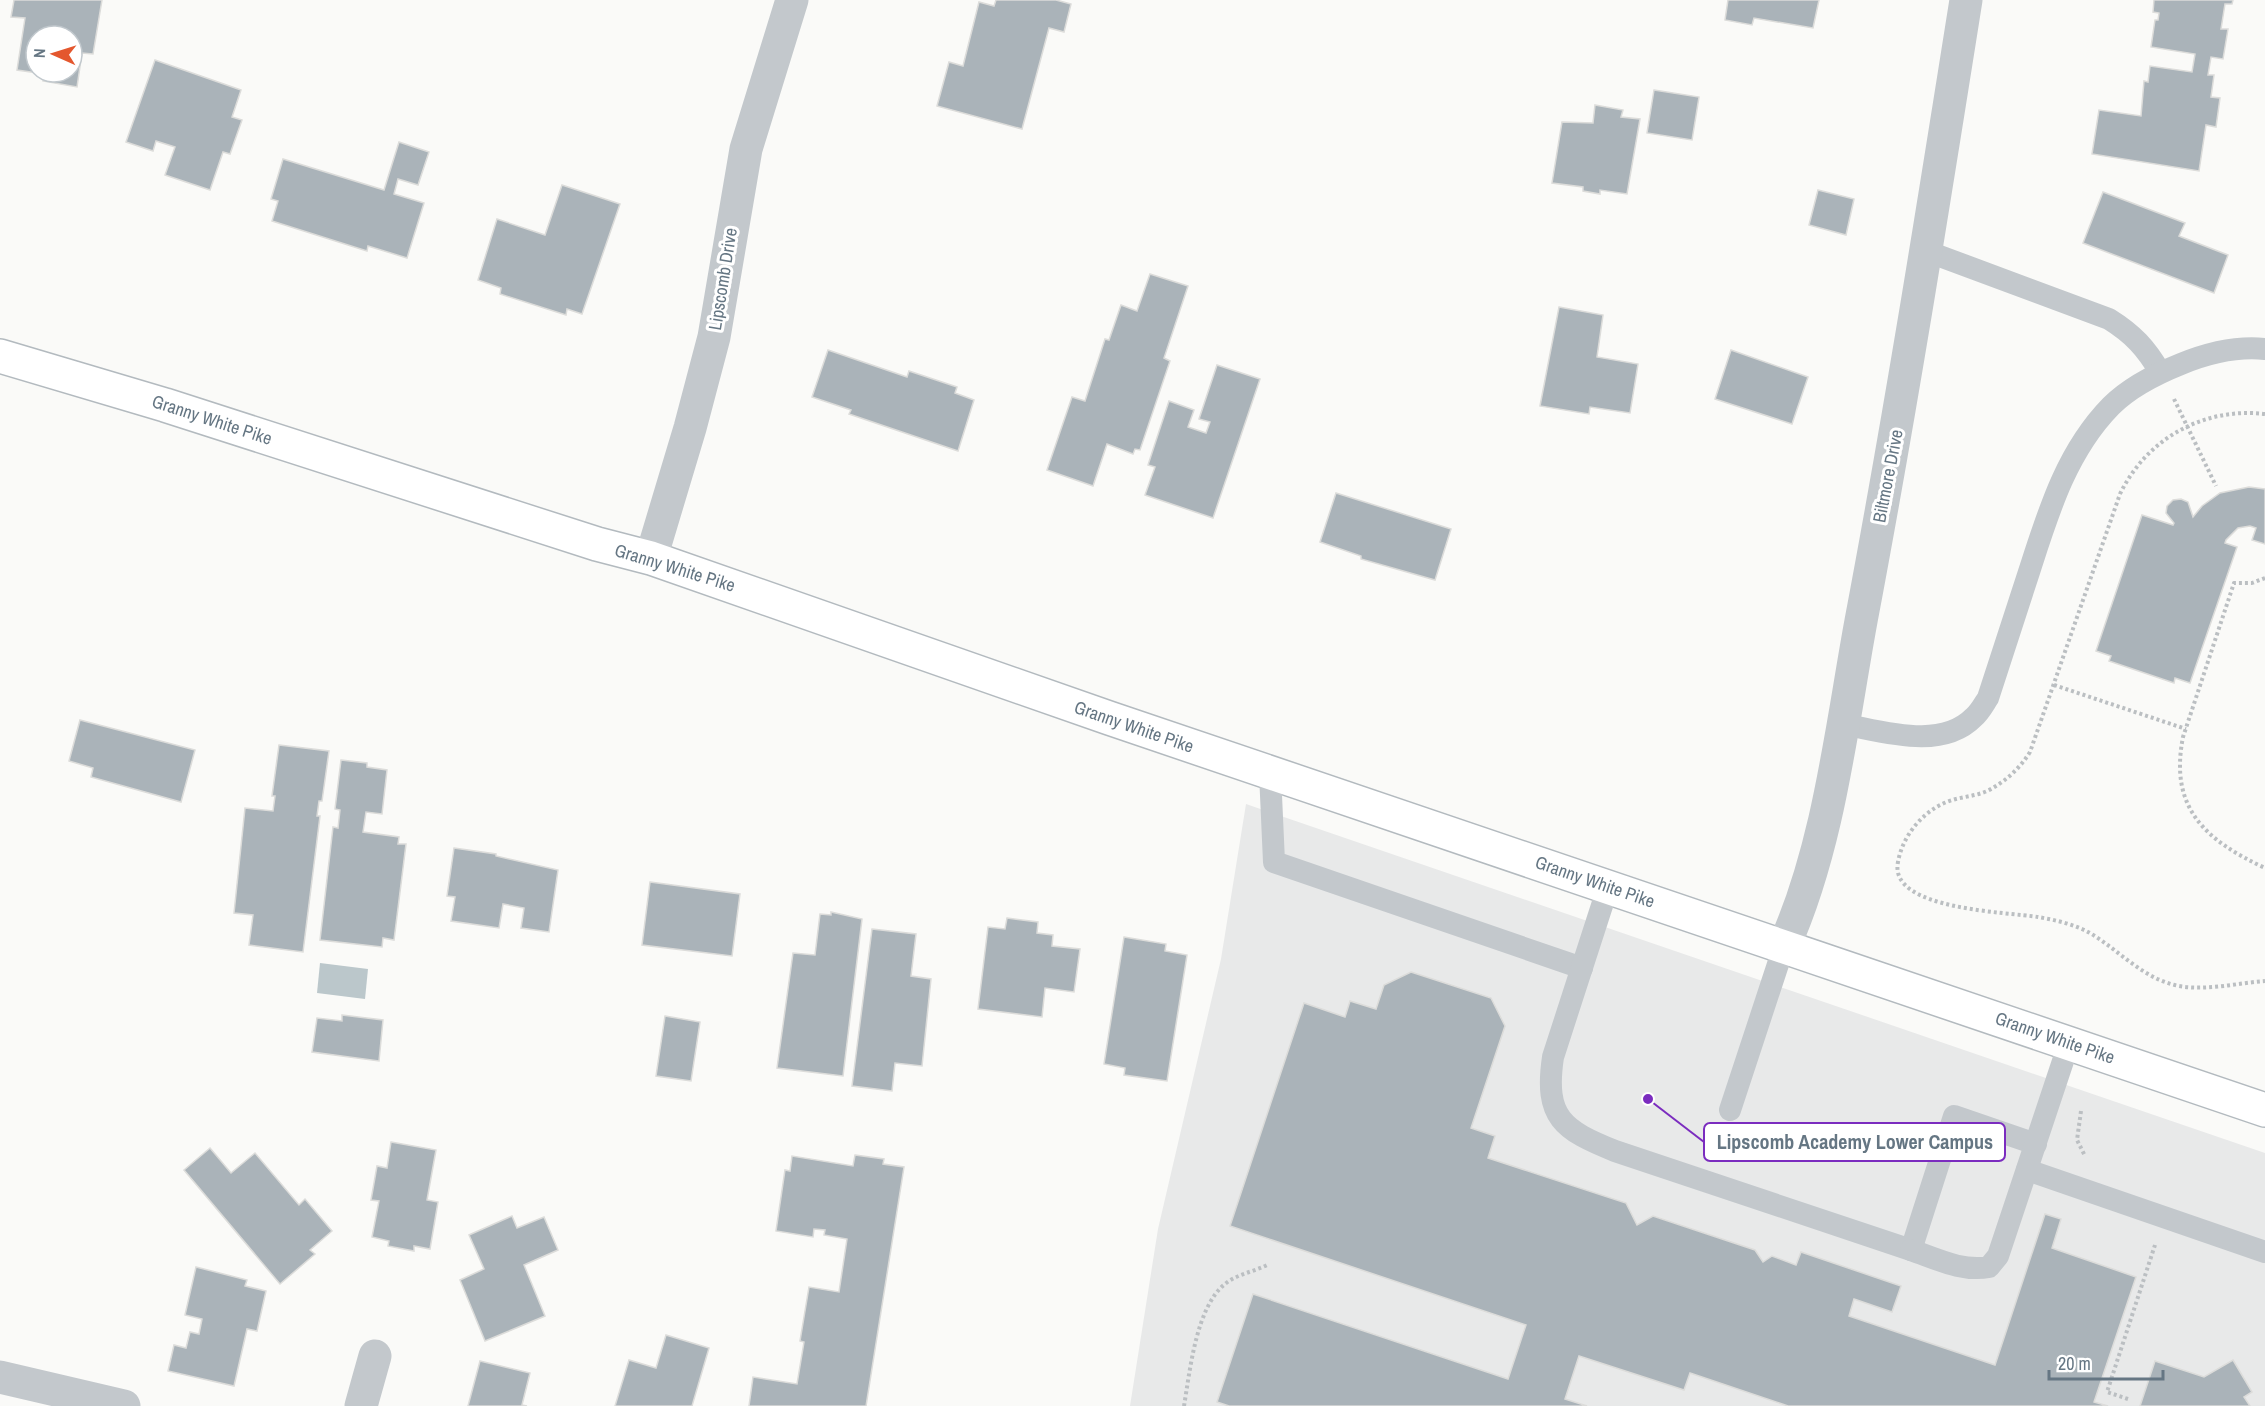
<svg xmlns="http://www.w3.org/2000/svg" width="2265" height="1406" font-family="'Archivo Narrow',sans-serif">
<rect width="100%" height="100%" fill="#fafaf8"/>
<!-- built -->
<path fill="#e8e9e9" d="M1246 804 2265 1153V1406H1130L1158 1229 1221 959Z"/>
<!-- water -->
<path fill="#bbc7cb" d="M320 963 368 969 365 999 317 993Z"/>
<!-- building -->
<g fill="#aab3b9" stroke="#dcdcda" stroke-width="1.5" fill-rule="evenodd">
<path d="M14 0H102L93 54 82 53 77 87 43 81 45 74 17 70 25 18 11 17ZM36 36H72V72H36Z"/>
<path d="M996 0H1056L1071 4 1064 32 1049 28 1022 129 937 106 949 62 963 66 979 2 994 6Z"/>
<path d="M1728 0H1819L1813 28 1754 18 1752 25 1725 20Z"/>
<path d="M2154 0H2233L2232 4H2225L2221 29H2228L2223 59 2211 57 2208 75H2214L2211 97 2220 98 2216 127 2206 125 2199 171 2092 154 2099 110 2141 116 2144 81 2148 82 2150 66 2192 72 2195 54 2151 47 2155 20H2158L2159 13 2153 12Z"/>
<path d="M155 60 241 90 232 117 242 120 230 154 223 152 210 190 165 175 175 147 156 141 153 151 126 142Z"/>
<path d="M1654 90 1699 97 1692 140 1647 133Z"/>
<path d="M1595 105 1623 110 1621 117 1640 119 1627 194 1600 190V194L1583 191V187L1552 183 1562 122 1593 123Z"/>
<path d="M399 142 429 152 418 185 398 179 394 194 424 203 407 258 368 246 367 251 272 221 278 201 271 199 283 159 384 190Z"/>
<path d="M562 185 620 204 582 314 567 309 566 315 500 294 501 288 478 280 497 219 545 235Z"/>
<path d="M1818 190 1854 199 1846 235 1809 225Z"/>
<path d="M2103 192 2185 223 2179 236 2228 255 2214 293 2083 243Z"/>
<path d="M1150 274 1188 286 1164 358 1170 361 1140 450 1135 449 1133 454 1107 444 1093 486 1047 470 1072 397 1085 401 1105 339 1109 340 1121 305 1137 311Z"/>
<path d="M1559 307 1603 315 1597 357 1638 364 1630 413 1590 407 1589 414 1540 406Z"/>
<path d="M828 350 907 377 909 371 957 387 955 393 974 400 958 451 849 414 851 410 812 397Z"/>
<path d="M1731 350 1808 377 1792 424 1715 399Z"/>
<path d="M1217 365 1260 379 1213 518 1145 495 1155 467 1148 465 1169 401 1194 410 1188 427 1206 433 1210 422 1199 419Z"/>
<path d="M2249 487 2265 489V544L2252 540 2256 528 2250 526 2238 528 2226 540 2225 543 2237 547 2190 683 2175 678 2174 683 2109 661 2111 656 2096 651 2142 515 2173 525 2174 523 2166 513 2167 506 2173 500 2181 499 2188 502 2193 517 2202 506 2220 493Z"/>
<path d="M1336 493 1451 529 1435 580 1361 559V556L1320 542Z"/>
<path d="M80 720 195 750 181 802 91 777 93 768 69 761Z"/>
<path d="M279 745 329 751 322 801H319L317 816H320L303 952 249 945 253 915 234 913 245 808 273 811 275 796H272Z"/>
<path d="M341 760 367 763V767L387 770 382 814 366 812 363 832 399 837 398 844H406L394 940 383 938 382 947 320 940 333 827 338 828 340 810 335 809Z"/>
<path d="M454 848 496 854V856L558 870 549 932 521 928 524 908 503 904 499 928 451 921 455 897 447 896Z"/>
<path d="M650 882 740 894 732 956 642 945Z"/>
<path d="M831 912 862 919 843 1076 777 1068 793 953 815 955 820 914 831 915Z"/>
<path d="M1007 918 1038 922 1037 933 1053 935 1052 946 1080 949 1074 992 1045 988 1042 1017 978 1009 988 927 1005 929Z"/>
<path d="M872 929 916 934 911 976 931 979 922 1066 895 1063 892 1091 852 1086Z"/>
<path d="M1124 937 1166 944 1165 951 1187 955 1167 1081 1124 1075 1125 1068 1104 1064Z"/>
<path d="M1411 972 1491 998 1505 1026 1471 1128 1495 1136 1488 1158 1626 1203 1637 1225 1653 1216 1755 1250 1763 1262 1772 1256 1796 1265 1801 1252 1901 1286 1892 1312 1854 1299 1849 1316 1995 1365 2045 1214 2061 1219 2052 1248 2136 1277 2094 1402 2108 1406H1788L1690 1373 1684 1390 1579 1356 1565 1399 1587 1406H1229L1217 1402 1253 1294 1508 1379 1526 1325 1230 1226 1304 1003 1345 1017 1350 1001 1376 1009 1384 985Z"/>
<path d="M342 1015 383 1020 379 1061 312 1052 317 1018 342 1021Z"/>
<path d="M665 1016 700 1022 691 1081 656 1076Z"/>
<path d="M391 1142 436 1150 427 1200 438 1202 430 1249 414 1246V1251L388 1246 389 1241 372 1237 379 1201 371 1200 377 1166 387 1168Z"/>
<path d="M210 1148 231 1173 255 1153 299 1205 305 1199 332 1231 310 1250 315 1254 280 1284 184 1170Z"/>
<path d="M855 1155 884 1159 883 1164 904 1167 866 1406H749L753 1377 797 1384 804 1342 800 1341 809 1287 839 1292 847 1239 824 1235 825 1230 814 1229 813 1237 776 1231 785 1170 790 1171 792 1156 853 1166Z"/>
<path d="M512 1216 517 1228 544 1217 558 1250 524 1265 545 1316 485 1341 460 1280 484 1269 469 1235Z"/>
<path d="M196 1267 247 1280 245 1286 266 1291 257 1331 247 1329 234 1386 168 1371 174 1345 186 1348 190 1332 199 1334 202 1319 185 1315Z"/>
<path d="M666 1335 709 1348 692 1406H615L629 1360 656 1368Z"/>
<path d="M2233 1360 2252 1392 2244 1397 2250 1406H2140L2155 1361 2204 1377Z"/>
<path d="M480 1361 530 1373 522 1405 527 1406H468Z"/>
</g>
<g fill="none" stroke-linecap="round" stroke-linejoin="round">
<defs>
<path id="secondary" d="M0 356 165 405 597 544 651 558 1109 718 2265 1110"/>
</defs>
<!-- secondary casing -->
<use href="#secondary" stroke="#b3babf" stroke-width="36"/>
<!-- path -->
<g stroke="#bbbfc2" stroke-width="4" stroke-dasharray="3 3" stroke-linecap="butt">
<path d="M2174 399 2216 486"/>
<path d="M2265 414C2204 407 2147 438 2120 494L2030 752C2020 768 2007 780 1991 789 1981 795 1968 796 1956 799 1927 806 1903 833 1898 862 1888 910 2008 912 2038 917 2055 920 2074 924 2090 933 2120 951 2143 979 2179 986 2207 991 2237 983 2265 981"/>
<path d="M2265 578 2252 583H2234L2183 737C2169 808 2205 840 2265 868"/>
<path d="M2054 685 2186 729"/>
<path d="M2081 1111 2077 1140 2085 1156"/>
<path d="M2128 1399 2107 1392 2155 1245"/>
<path d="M1184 1406C1190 1371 1196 1307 1225 1284 1237 1274 1253 1272 1267 1265"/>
</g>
<!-- service -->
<g stroke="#c3c8cc" stroke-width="22">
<path d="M1926 251 2109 319C2133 334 2146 348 2160 372"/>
<path d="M1842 724C1882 731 1941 751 1974 717 1980 712 1984 704 1988 698 2002 656 2015 614 2029 572 2048 513 2066 452 2111 406 2130 387 2156 374 2181 364 2208 353 2236 346 2265 349"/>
<path d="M1270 773 1274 862 1582 968"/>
<path d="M1608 887 1553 1057C1544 1118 1563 1130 1615 1151L1911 1250 1954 1116 2036 1144"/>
<path d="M1730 1110 1784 946"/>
<path d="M2027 1170 2265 1252"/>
<path d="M1911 1250C1937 1259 1962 1272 1989 1267L1998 1256 2069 1043"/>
</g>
<!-- minor -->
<g stroke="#c3c8cc" stroke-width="33">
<path d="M651 558 690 428 714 337 746 149 792 0"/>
<path d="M1784 946C1829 845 1841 730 1861 621 1900 415 1933 208 1966 0"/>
<path d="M0 1377 124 1406"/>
<path d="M361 1406 375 1356"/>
</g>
<!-- secondary -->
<use href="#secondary" stroke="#fff" stroke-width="33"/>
</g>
<g text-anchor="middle" stroke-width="6" stroke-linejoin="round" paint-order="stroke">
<!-- street labels -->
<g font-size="18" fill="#657683" stroke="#fff">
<text transform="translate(723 279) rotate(-81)" y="6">Lipscomb Drive</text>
<text transform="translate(212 420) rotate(18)" y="6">Granny White Pike</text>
<text transform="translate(1888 476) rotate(-79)" y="6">Biltmore Drive</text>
<text transform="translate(675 568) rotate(17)" y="6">Granny White Pike</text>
<text transform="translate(1134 727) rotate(19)" y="6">Granny White Pike</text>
<text transform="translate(1595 882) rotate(19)" y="6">Granny White Pike</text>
<text transform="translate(2055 1038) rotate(19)" y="6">Granny White Pike</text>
</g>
</g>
<!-- callouts -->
<path fill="none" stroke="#7b2cbf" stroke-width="2" d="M1648 1099L1704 1142"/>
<circle fill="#7b2cbf" stroke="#fff" stroke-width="2" cx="1648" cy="1099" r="6"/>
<rect fill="#fff" stroke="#7b2cbf" stroke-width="2" x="1704" y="1123" width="301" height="38" rx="6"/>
<g font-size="20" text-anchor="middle" font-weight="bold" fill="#657683">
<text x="1855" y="1149">Lipscomb Academy Lower Campus</text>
</g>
<!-- north arrow -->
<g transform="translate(54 54) rotate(273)"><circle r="28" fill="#ffffff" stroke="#c1c8cd" stroke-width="1.5"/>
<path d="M0-4.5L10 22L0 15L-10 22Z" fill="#e4572e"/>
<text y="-9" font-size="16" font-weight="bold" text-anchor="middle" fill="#657683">N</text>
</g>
<!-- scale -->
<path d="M2049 1370v9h114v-9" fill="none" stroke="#657683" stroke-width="3"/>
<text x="2058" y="1370" font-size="18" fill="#657683" stroke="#ffffff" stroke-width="4.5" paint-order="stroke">20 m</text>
</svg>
